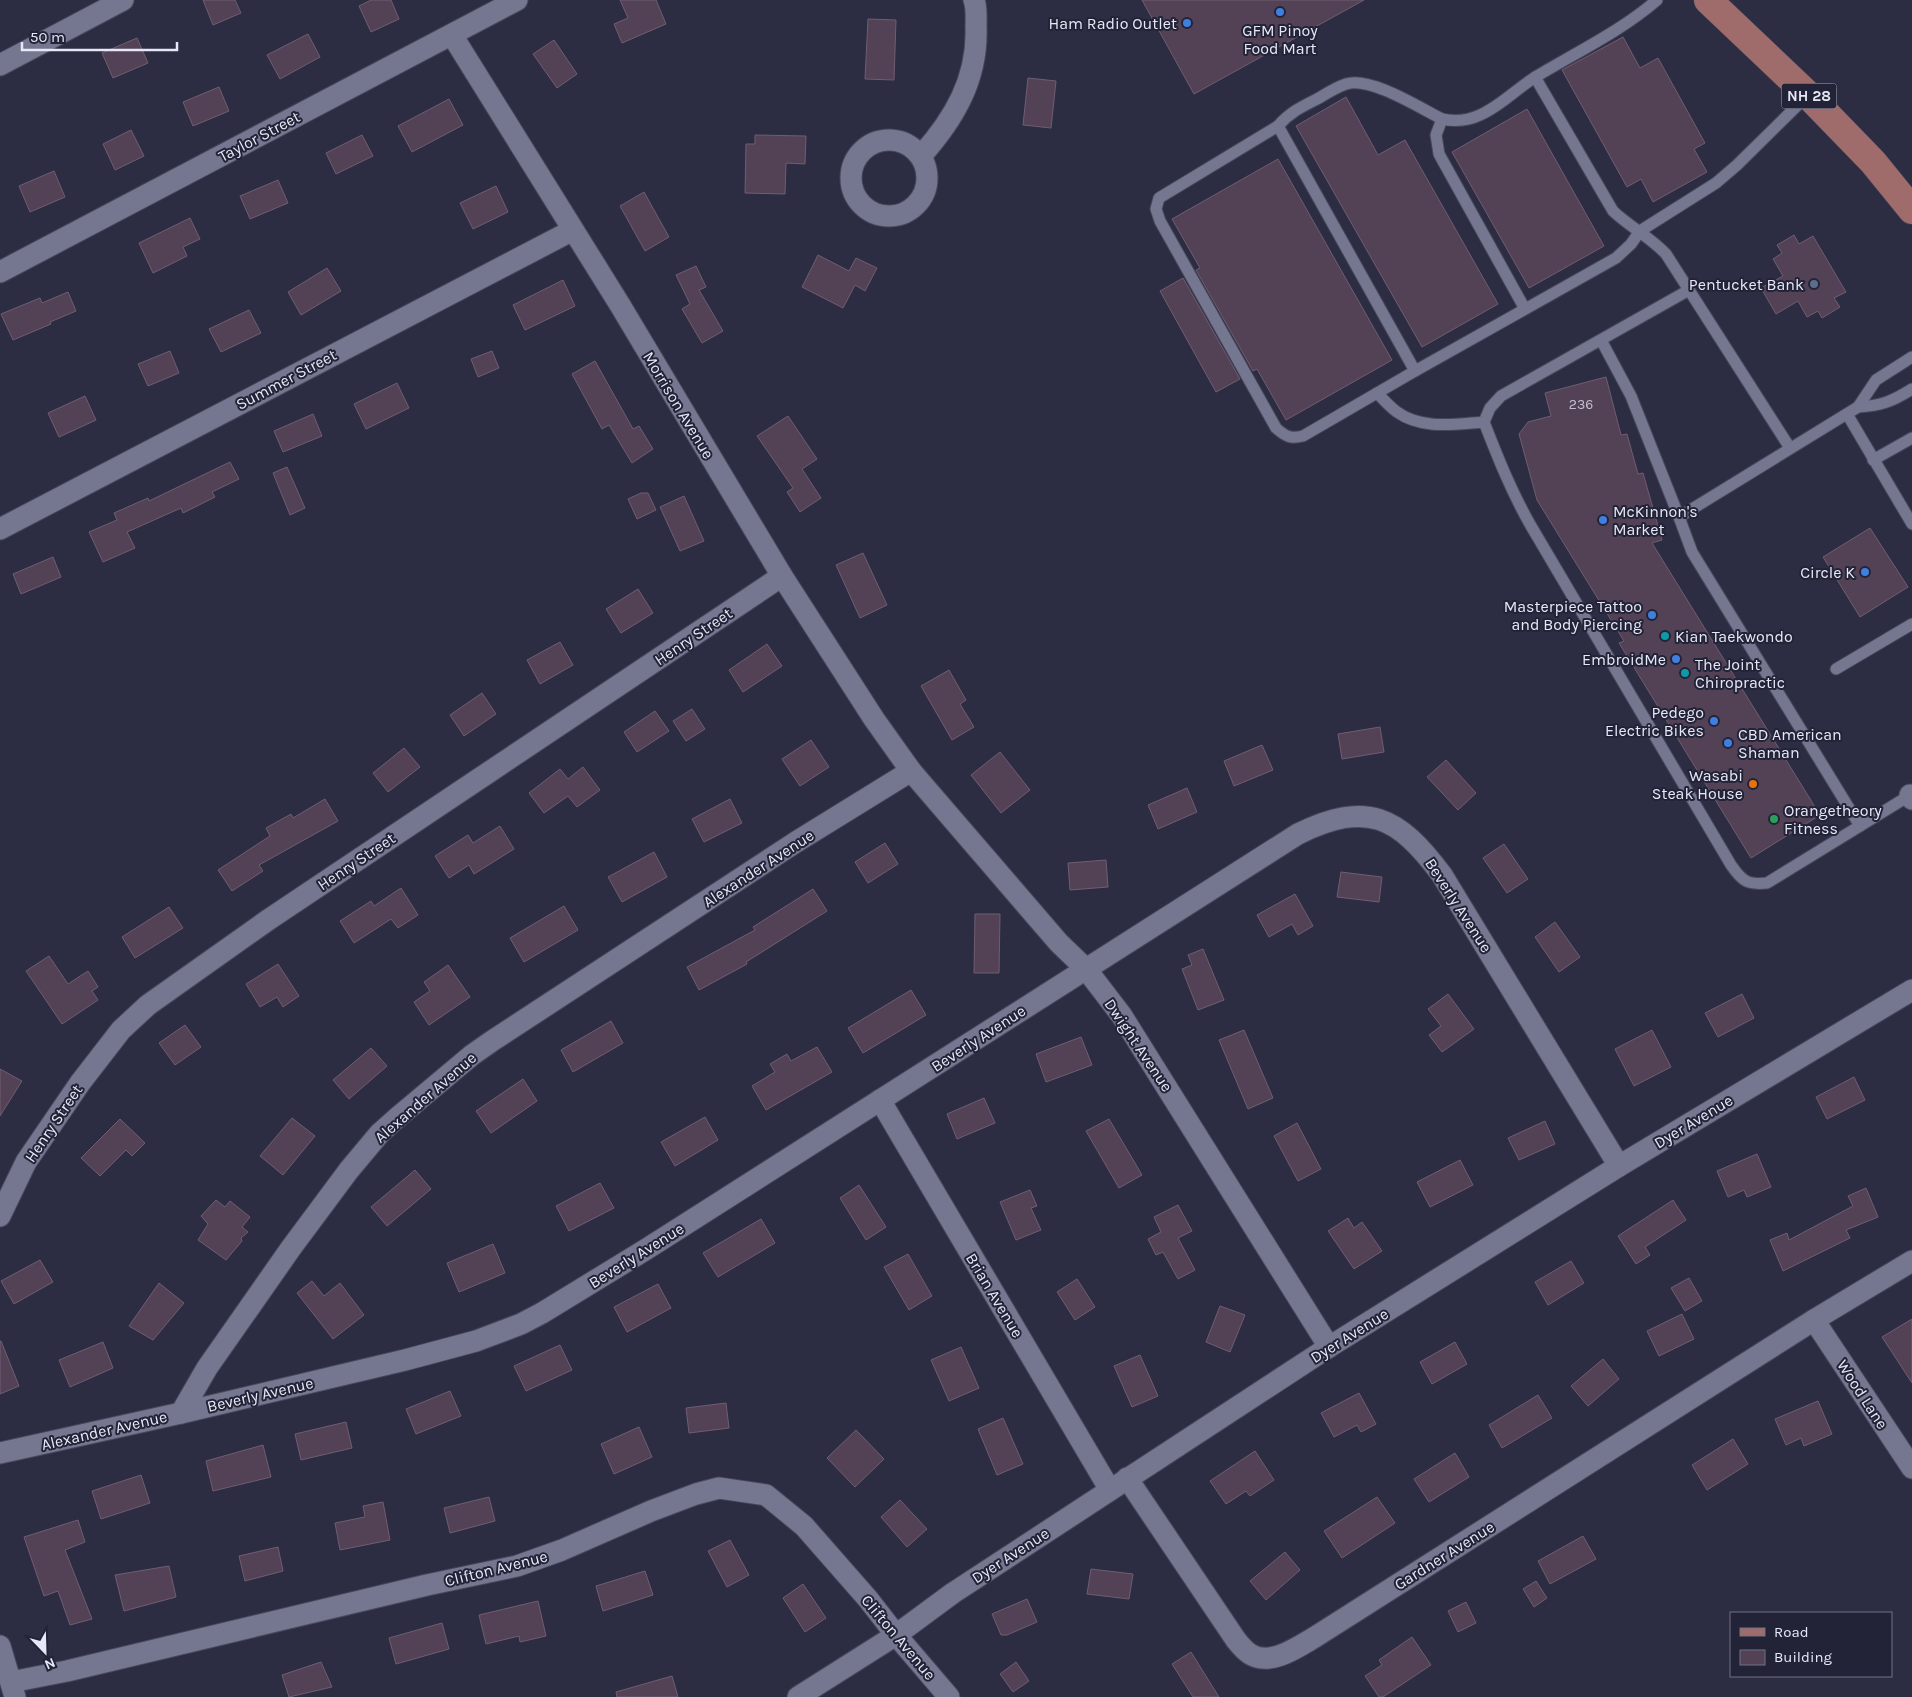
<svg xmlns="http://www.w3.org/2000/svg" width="1912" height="1697" font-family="Karla,sans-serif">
<rect width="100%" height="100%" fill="#2c2d43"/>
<!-- building -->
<g fill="#534256" stroke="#705d72">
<path d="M203 0H235L241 13 213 25Z"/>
<path d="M371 0H391L399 19 371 32 359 6Z"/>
<path d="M620 0H656L666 24 622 43 614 24 628 18Z"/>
<path d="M1142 0H1364L1194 94Z"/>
<path d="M868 19 896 20 894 80 865 79Z"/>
<path d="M308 34 320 57 280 79 267 55Z"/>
<path d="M1623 37 1640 68 1658 58 1705 143 1694 149 1707 172 1653 202 1641 179 1627 187 1562 70Z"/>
<path d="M137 38 148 63 113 78 102 53Z"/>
<path d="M554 40 577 74 557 88 533 54Z"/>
<path d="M1028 78 1056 81 1051 128 1023 125Z"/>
<path d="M219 87 229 111 193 126 183 102Z"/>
<path d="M1346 97 1378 155 1405 140 1498 304 1422 347 1296 126Z"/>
<path d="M449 99 463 125 412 152 398 126Z"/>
<path d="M1527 109 1604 246 1529 288 1452 152Z"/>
<path d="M131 130 144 156 115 170 103 144Z"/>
<path d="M362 135 373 156 336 174 326 153Z"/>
<path d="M755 135 806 136 805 164 786 163 785 194 745 193 746 144H755Z"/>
<path d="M1278 159 1392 360 1286 420 1257 369 1253 371 1196 270 1200 268 1172 219Z"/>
<path d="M54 171 65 197 30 212 19 186Z"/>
<path d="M278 180 288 203 250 219 240 196Z"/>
<path d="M496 186 508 212 473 229 460 203Z"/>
<path d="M644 192 669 237 645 251 620 206Z"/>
<path d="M190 218 200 239 183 247 187 256 153 273 139 243Z"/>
<path d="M1794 235 1799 244 1813 236 1846 292 1834 298 1840 307 1822 318 1818 311 1807 317 1798 301 1776 314 1761 288 1783 276 1773 259 1782 253 1777 245Z"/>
<path d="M818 255 849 271 856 258 877 268 865 291 855 285 843 308 802 287Z"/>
<path d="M696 266 706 287 699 290 723 331 702 343 682 309 690 304 676 275Z"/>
<path d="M327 268 341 291 301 315 288 292Z"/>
<path d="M1183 278 1240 379 1216 392 1160 291Z"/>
<path d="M563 280 575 306 525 330 513 305Z"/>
<path d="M68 292 76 311 50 322 51 324 13 340 1 314 40 298 42 303Z"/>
<path d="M249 310 261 333 221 352 209 329Z"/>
<path d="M170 351 179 373 148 386 138 364Z"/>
<path d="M492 351 499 368 478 377 471 359Z"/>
<path d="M595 361 633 429 639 426 653 449 632 463 609 425 602 429 572 374Z"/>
<path d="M1606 377 1621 435 1627 434 1638 474 1643 473 1662 540 1652 543 1820 815 1751 858 1619 643 1624 641 1537 500 1519 434 1528 422 1551 416 1545 393Z"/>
<path d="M397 383 409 408 366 429 354 404Z"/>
<path d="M85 396 96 420 59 437 48 413Z"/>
<path d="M313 414 322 436 283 452 274 431Z"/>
<path d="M788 416 817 459 802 469 821 498 800 512 787 492 793 488 757 436Z"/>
<path d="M230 462 239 479 212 492 215 497 183 513 181 508 127 532 135 548 103 562 89 532 117 520 114 513 148 498 149 501Z"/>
<path d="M287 467 305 508 290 515 273 473Z"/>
<path d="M641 493H648L656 510 637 519 628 499Z"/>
<path d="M684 496 704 541 680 551 660 507Z"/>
<path d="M1870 528 1908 587 1860 617 1823 557Z"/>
<path d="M863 553 887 605 860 618 836 565Z"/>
<path d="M53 557 61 577 21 594 13 574Z"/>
<path d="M638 589 653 613 621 633 606 609Z"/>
<path d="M560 642 573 665 540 684 527 660Z"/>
<path d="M767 644 782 666 743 692 729 670Z"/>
<path d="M949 670 966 700 960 704 974 727 952 740 921 686Z"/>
<path d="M482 693 496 714 464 736 450 715Z"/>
<path d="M692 709 705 729 686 741 673 721Z"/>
<path d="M655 711 669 731 637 752 624 732Z"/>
<path d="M1380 727 1384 752 1342 759 1338 734Z"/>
<path d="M811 740 829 767 800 786 782 759Z"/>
<path d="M1262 745 1273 770 1234 786 1224 761Z"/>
<path d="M404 748 420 767 388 792 373 773Z"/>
<path d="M1000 752 1030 790 1001 813 971 775Z"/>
<path d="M1446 760 1476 793 1458 810 1427 777Z"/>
<path d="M583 767 600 790 577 807 568 796 544 813 529 793 560 769 568 779Z"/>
<path d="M1187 788 1197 812 1158 829 1148 805Z"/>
<path d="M325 799 338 821 259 865 263 871 232 891 218 870 270 836 266 828 291 814 293 818Z"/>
<path d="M730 799 742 823 704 842 692 819Z"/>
<path d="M500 826 514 849 474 874 469 865 449 878 435 856 468 835 473 843Z"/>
<path d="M885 843 898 864 868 883 855 862Z"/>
<path d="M1504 844 1528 879 1507 893 1483 858Z"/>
<path d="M654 852 667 877 622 902 608 877Z"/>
<path d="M1106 860 1108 887 1070 890 1068 863Z"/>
<path d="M1341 872 1382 877 1379 902 1337 897Z"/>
<path d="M401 888 418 915 398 928 391 919 354 943 340 921 371 901 374 906Z"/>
<path d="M813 889 827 911 746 962 747 964 699 990 687 967 755 930 753 927Z"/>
<path d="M1295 894 1313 926 1298 935 1292 924 1269 937 1257 915Z"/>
<path d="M564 906 578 930 524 962 510 938Z"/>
<path d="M169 907 183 928 135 958 122 937Z"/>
<path d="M975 914H1000L999 973H974Z"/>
<path d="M1555 922 1580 957 1559 972 1535 937Z"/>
<path d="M1203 949 1224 1000 1198 1010 1182 969 1192 965 1188 955Z"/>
<path d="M49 956 68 984 88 971 98 987 92 991 98 1000 62 1024 26 971Z"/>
<path d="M278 964 299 996 283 1007 277 997 260 1007 246 984Z"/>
<path d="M448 965 470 997 429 1025 414 1002 430 991 424 982Z"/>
<path d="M911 990 926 1015 863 1053 848 1028Z"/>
<path d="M1448 994 1474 1029 1442 1052 1429 1035 1441 1026 1428 1009Z"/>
<path d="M1742 994 1754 1018 1718 1037 1705 1013Z"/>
<path d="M611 1021 623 1043 573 1072 561 1050Z"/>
<path d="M185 1025 201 1047 175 1065 159 1043Z"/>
<path d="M1244 1030 1273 1098 1248 1109 1219 1040Z"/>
<path d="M1652 1030 1671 1067 1634 1086 1615 1049Z"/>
<path d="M1081 1037 1092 1065 1046 1082 1036 1054Z"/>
<path d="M817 1047 832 1072 766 1110 752 1086 775 1072 770 1064 787 1054 791 1061Z"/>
<path d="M371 1048 387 1066 349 1099 333 1080Z"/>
<path d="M0 1069 22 1081 0 1116Z"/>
<path d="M1854 1077 1865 1100 1827 1119 1816 1097Z"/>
<path d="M523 1079 537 1101 491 1133 476 1111Z"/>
<path d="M984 1098 995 1123 957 1139 947 1114Z"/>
<path d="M705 1117 718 1140 675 1166 661 1142Z"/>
<path d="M292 1118 315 1136 283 1175 260 1156Z"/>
<path d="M120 1119 145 1143 132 1156 126 1150 100 1176 81 1158Z"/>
<path d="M1109 1119 1142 1175 1119 1188 1086 1131Z"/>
<path d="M1545 1121 1555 1144 1519 1160 1508 1138Z"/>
<path d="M1297 1123 1321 1169 1298 1181 1274 1136Z"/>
<path d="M1757 1154 1771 1187 1747 1197 1744 1190 1728 1197 1717 1171Z"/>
<path d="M1460 1160 1473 1185 1430 1207 1417 1182Z"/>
<path d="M415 1170 431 1189 387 1226 371 1207Z"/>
<path d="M600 1183 614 1208 569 1231 556 1206Z"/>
<path d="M859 1185 886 1227 866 1240 840 1198Z"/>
<path d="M1866 1188 1878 1217 1846 1230 1850 1238 1783 1271 1770 1240 1787 1233 1789 1240 1853 1206 1848 1196Z"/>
<path d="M1030 1190 1037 1206 1031 1208 1041 1230 1016 1240 1000 1202Z"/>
<path d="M216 1200 225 1207 230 1201 250 1217 242 1227 248 1232 241 1238 242 1241 226 1260 198 1240 208 1224 201 1216Z"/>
<path d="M1673 1200 1686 1220 1645 1247 1650 1255 1636 1264 1618 1236Z"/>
<path d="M1178 1205 1192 1231 1178 1238 1195 1270 1178 1279 1163 1252 1156 1255 1148 1239 1161 1232 1154 1217Z"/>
<path d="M1348 1218 1354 1228 1362 1222 1382 1251 1354 1269 1328 1231Z"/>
<path d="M761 1219 775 1243 718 1277 703 1253Z"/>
<path d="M493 1244 505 1273 459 1292 447 1263Z"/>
<path d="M908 1254 932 1296 909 1310 884 1267Z"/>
<path d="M40 1260 53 1282 14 1304 1 1281Z"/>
<path d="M1571 1261 1584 1283 1548 1305 1535 1282Z"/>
<path d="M1689 1278 1702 1301 1685 1311 1671 1288Z"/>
<path d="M1077 1279 1095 1307 1075 1320 1057 1292Z"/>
<path d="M312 1281 324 1296 340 1283 364 1315 333 1339 297 1293Z"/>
<path d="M159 1283 184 1303 153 1340 129 1326Z"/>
<path d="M658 1284 671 1308 627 1332 614 1307Z"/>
<path d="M1220 1306 1245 1315 1230 1352 1206 1342Z"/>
<path d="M1682 1314 1694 1339 1659 1356 1647 1331Z"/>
<path d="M1912 1319V1383L1882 1337Z"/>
<path d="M0 1341H1L19 1386 0 1394Z"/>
<path d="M103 1342 113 1368 70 1387 59 1360Z"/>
<path d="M1455 1342 1467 1364 1432 1384 1420 1362Z"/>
<path d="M560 1345 572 1370 526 1391 514 1366Z"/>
<path d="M961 1347 979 1388 949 1401 931 1360Z"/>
<path d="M1140 1355 1158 1396 1132 1407 1114 1366Z"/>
<path d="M1603 1359 1619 1379 1588 1406 1571 1386Z"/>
<path d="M450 1391 461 1416 416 1434 406 1409Z"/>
<path d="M1359 1393 1376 1424 1361 1432 1357 1425 1334 1437 1321 1413Z"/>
<path d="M1538 1395 1552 1418 1502 1448 1489 1425Z"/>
<path d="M1818 1401 1832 1434 1804 1446 1801 1438 1786 1445 1775 1419Z"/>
<path d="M726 1403 729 1428 689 1433 686 1408Z"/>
<path d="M1003 1418 1023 1464 997 1475 978 1429Z"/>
<path d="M346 1422 352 1448 301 1460 295 1434Z"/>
<path d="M639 1427 652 1457 614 1474 601 1444Z"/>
<path d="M856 1430 884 1459 855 1487 827 1458Z"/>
<path d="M1733 1439 1748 1464 1707 1490 1692 1465Z"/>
<path d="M263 1445 271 1477 213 1491 206 1461Z"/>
<path d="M1255 1451 1274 1480 1250 1496 1246 1491 1226 1504 1210 1481Z"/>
<path d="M1455 1453 1469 1477 1429 1502 1414 1479Z"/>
<path d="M141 1475 150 1503 101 1519 92 1491Z"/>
<path d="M489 1497 495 1521 450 1533 444 1508Z"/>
<path d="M1377 1497 1395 1523 1342 1558 1324 1531Z"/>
<path d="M900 1500 927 1529 907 1547 881 1517Z"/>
<path d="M383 1502 390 1540 340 1550 335 1523 365 1517 363 1506Z"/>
<path d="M78 1520 85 1542 65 1550 92 1619 70 1625 58 1591 44 1596 24 1537Z"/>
<path d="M1583 1536 1596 1559 1550 1584 1538 1561Z"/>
<path d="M730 1540 749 1575 727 1587 708 1551Z"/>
<path d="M278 1547 283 1571 245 1581 239 1556Z"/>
<path d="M1285 1552 1300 1570 1266 1600 1250 1581Z"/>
<path d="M169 1566 176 1597 124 1611 115 1575Z"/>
<path d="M1091 1569 1133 1574 1129 1599 1087 1594Z"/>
<path d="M645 1571 653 1595 603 1611 596 1586Z"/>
<path d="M1536 1581 1547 1598 1534 1607 1523 1589Z"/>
<path d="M803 1584 826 1618 805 1632 783 1598Z"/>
<path d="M1027 1599 1037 1622 1007 1635H1001L992 1614Z"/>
<path d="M538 1601 546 1636 520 1642 519 1636 486 1644 479 1615Z"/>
<path d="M1466 1602 1476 1623 1458 1632 1448 1611Z"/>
<path d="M442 1623 449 1649 396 1664 389 1638Z"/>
<path d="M1412 1637 1431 1665 1383 1697H1379L1365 1676 1382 1665 1379 1660Z"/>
<path d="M1191 1652 1219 1697H1193L1172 1664Z"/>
<path d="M321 1662 332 1687 289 1697 282 1675Z"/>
<path d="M1016 1662 1029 1681 1013 1692 1000 1674Z"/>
<path d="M672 1676 678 1697H617L616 1692Z"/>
</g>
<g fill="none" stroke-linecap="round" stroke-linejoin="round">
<defs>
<g id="lane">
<path d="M1657 0C1621 31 1577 52 1537 76 1517 88 1501 106 1480 115 1467 121 1456 122 1442 119 1420 108 1370 76 1346 84 1337 87 1327 93 1319 98 1303 106 1290 112 1278 126L1415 371 1616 258 1631 244 1640 231 1716 183 1737 165 1808 95"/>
<path d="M1535 77 1613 211C1630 227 1650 237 1666 254L1790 448"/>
<path d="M1442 119 1436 135 1439 154 1525 309"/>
<path d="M1278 126 1159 198 1156 209 1160 221 1276 428C1286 437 1291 439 1303 436L1415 371"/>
<path d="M1689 290 1501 396 1490 408 1484 422C1498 458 1512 493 1531 526L1731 865C1742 881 1747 885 1767 883L1912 794"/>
<path d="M1601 340 1631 396 1679 517"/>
<path d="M1377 393C1383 399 1390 407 1397 412 1422 430 1455 424 1484 422"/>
<path d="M1858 407C1881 406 1893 401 1912 389"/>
<path d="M1847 414 1912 524"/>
<path d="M1873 460 1912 438"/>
<path d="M1836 669 1912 624"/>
<path d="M1860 826 1692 552 1679 517 1858 407 1876 380 1912 357"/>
</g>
<g id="street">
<path d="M452 35 620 305 782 576 874 719 911 771 1059 943 1086 969 1122 1016 1329 1347"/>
<path d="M0 65 123 0"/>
<circle cx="889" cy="178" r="38"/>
<path d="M921 156C954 119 978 79 976 27 976 18 977 8 974 0"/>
<path d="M0 272 517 0"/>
<path d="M0 529 573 230"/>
<path d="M1910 795 1912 799"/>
<path d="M880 1100 1110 1490"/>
<path d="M0 1216 26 1162 80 1083 121 1030 148 1005 268 920 782 576"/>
<path d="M1814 1320 1912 1468"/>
<path d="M181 1413 405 1360 476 1341 521 1324 542 1313 645 1250 1298 834C1367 800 1398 816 1442 875L1619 1166"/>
<path d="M0 1453 181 1413 207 1368 291 1248 349 1170 380 1133 398 1117 472 1055 492 1041 796 842 911 771"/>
<path d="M1127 1478 1236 1640C1240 1645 1245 1651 1250 1654 1270 1667 1298 1647 1315 1637L1814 1320 1912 1261"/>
<path d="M0 1646 15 1697"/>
<path d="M11 1682 67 1671 427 1585 517 1566 562 1550 651 1511 696 1494 719 1488 766 1495 804 1526 868 1599 896 1635 949 1697"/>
<path d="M798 1697 896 1635 953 1593 1329 1347 1619 1166 1912 990"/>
</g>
<path id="primary" d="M1708 0 1808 95 1873 162 1912 210"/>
</defs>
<!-- lane casing -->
<use href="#lane" stroke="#47485a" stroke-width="13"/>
<!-- street casing -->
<use href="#street" stroke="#47485a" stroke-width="23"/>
<!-- primary casing -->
<use href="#primary" stroke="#47485a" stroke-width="29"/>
<!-- lane -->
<use href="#lane" stroke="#757690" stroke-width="11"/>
<!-- street -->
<use href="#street" stroke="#757690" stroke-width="21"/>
<!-- primary -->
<use href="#primary" stroke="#a06c6b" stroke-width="28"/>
</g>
<!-- markers -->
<g fill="#3f7fe0" stroke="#232338" stroke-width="2">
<circle cx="1280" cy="12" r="5"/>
<circle cx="1187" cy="23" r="5"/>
<circle cx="1603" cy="520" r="5"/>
<circle cx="1865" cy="572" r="5"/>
<circle cx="1652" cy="615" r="5"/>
<circle cx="1676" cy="659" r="5"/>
<circle cx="1714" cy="721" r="5"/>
<circle cx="1728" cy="743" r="5"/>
</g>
<circle fill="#5c6f8a" stroke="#232338" stroke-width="2" cx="1814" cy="284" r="5"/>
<g fill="#0f9aa8" stroke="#232338" stroke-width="2">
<circle cx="1665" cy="636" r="5"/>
<circle cx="1685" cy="673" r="5"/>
</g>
<circle fill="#e8710a" stroke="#232338" stroke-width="2" cx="1753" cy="784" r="5"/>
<circle fill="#2e9e5b" stroke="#232338" stroke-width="2" cx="1774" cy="819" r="5"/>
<g text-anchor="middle" stroke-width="4" stroke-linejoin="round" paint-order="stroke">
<!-- number labels -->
<g font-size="14" fill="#c2becf">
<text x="1581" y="409">236</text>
</g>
<!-- shield labels -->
<rect fill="#232338" stroke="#acadbe" stroke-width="1" x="1781.5" y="83.5" width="55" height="25" rx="4"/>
<g font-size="15" font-weight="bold" fill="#e7e8f7">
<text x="1809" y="101">NH 28</text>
</g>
<!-- poi labels -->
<g font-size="16" fill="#e7e8f7" stroke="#232338" text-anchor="end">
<text x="1177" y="29">Ham Radio Outlet</text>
<text x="1280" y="36" text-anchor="middle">GFM Pinoy<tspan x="1280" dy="18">Food Mart</tspan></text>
<text x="1804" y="290">Pentucket Bank</text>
<text x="1613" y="517" text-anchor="start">McKinnon's<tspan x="1613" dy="18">Market</tspan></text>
<text x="1855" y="578">Circle K</text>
<text x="1642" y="612">Masterpiece Tattoo<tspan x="1642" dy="18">and Body Piercing</tspan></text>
<text x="1675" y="642" text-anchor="start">Kian Taekwondo</text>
<text x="1666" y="665">EmbroidMe</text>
<text x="1695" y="670" text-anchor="start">The Joint<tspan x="1695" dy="18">Chiropractic</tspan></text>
<text x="1704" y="718">Pedego<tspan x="1704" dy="18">Electric Bikes</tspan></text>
<text x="1738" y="740" text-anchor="start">CBD American<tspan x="1738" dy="18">Shaman</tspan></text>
<text x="1743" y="781">Wasabi<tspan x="1743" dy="18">Steak House</tspan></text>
<text x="1784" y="816" text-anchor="start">Orangetheory<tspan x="1784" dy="18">Fitness</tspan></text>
</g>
<!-- street labels -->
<g font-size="16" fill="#e7e8f7" stroke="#232338">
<text transform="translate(259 136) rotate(-28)" y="6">Taylor Street</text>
<text transform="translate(286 379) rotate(-28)" y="6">Summer Street</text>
<text transform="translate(679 405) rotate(59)" y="6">Morrison Avenue</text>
<text transform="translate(693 636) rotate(-34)" y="6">Henry Street</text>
<text transform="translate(356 861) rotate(-34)" y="6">Henry Street</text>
<text transform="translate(758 868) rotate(-33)" y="6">Alexander Avenue</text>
<text transform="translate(1459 905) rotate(57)" y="6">Beverly Avenue</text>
<text transform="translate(978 1038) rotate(-33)" y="6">Beverly Avenue</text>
<text transform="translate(1139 1045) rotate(56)" y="6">Dwight Avenue</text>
<text transform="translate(425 1097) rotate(-41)" y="6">Alexander Avenue</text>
<text transform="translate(1693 1121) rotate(-31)" y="6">Dyer Avenue</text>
<text transform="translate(53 1123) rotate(-56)" y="6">Henry Street</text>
<text transform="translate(636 1255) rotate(-32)" y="6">Beverly Avenue</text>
<text transform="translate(995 1295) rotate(59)" y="6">Brian Avenue</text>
<text transform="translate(1349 1335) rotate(-32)" y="6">Dyer Avenue</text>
<text transform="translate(260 1394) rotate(-13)" y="6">Beverly Avenue</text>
<text transform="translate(1863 1394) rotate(57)" y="6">Wood Lane</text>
<text transform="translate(104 1430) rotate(-13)" y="6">Alexander Avenue</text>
<text transform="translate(1010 1555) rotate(-33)" y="6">Dyer Avenue</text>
<text transform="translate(1444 1555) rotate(-32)" y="6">Gardner Avenue</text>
<text transform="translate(496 1568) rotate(-14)" y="6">Clifton Avenue</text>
<text transform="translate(899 1637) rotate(50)" y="6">Clifton Avenue</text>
</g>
</g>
<!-- legend -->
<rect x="1730" y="1612" width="162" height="65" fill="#232338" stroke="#717284"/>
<rect x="1740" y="1628" width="25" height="8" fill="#a06c6b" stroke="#717284"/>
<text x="1774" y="1637" font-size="15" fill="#e7e8f7">Road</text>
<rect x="1740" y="1650" width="25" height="15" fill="#534256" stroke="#717284"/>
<text x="1774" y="1662" font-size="15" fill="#e7e8f7">Building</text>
<!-- north arrow -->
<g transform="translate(45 1652) rotate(157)" stroke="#232338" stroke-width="4" paint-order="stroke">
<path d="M0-4L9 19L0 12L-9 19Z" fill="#e7e8f7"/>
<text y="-8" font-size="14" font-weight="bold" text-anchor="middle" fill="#e7e8f7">N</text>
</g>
<!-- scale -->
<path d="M22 42v8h155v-8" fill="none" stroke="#e7e8f7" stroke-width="2.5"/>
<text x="30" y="42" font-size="15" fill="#e7e8f7" stroke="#232338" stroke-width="4" paint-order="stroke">50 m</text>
</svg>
